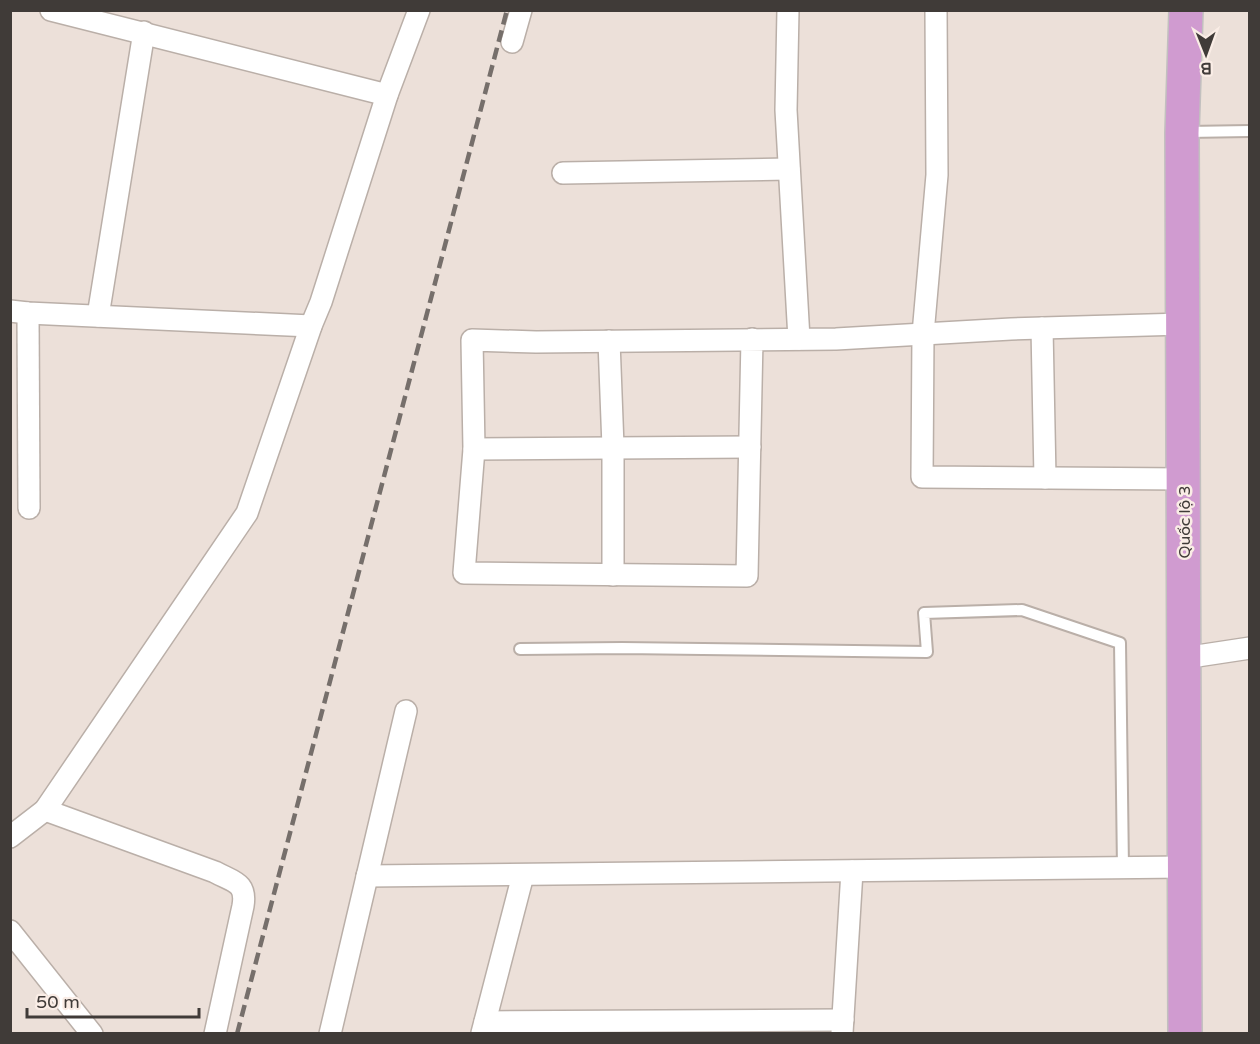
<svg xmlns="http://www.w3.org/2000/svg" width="1260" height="1044" font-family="'Varela Round',sans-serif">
<rect width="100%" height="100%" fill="#ece0d9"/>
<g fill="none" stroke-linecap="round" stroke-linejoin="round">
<defs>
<g id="lane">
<path d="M1187 132 1250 131"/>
<path d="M520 649 622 648 927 652 924 613 1022 610 1120 643 1123 868"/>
</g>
<g id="street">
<path d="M51 10 387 95"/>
<path d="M788 10 786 110 799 339"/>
<path d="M936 10 937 175 923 334 922 477 1184 479"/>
<path d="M512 42 521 10"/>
<path d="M563 173 789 169"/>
<path d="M10 311 28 313 311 326"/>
<path d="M28 313 29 508"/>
<path d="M98 316 144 32"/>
<path d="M1042 328 1045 478"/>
<path d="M752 339 747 576 464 573 474 449 472 340 536 342 836 339 1011 329 1183 324"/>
<path d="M609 341 613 447V575"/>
<path d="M474 449 750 447"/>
<path d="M1184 658 1250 648"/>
<path d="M45 810 215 872C233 882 247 882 243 906L215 1034"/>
<path d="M10 837 45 810 247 513 311 326 321 302 387 95 419 10"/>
<path d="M367 876 1185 867"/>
<path d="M10 931 92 1034"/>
<path d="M485 1022 843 1020"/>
<path d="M482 1033 523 875"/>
<path d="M842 1033 852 871"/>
<path d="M330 1034 406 711"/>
</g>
<path id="highway" d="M1185 1034 1182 133 1186 10"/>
</defs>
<!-- lane casing -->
<use href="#lane" stroke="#baafa8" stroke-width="14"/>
<!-- street casing -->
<use href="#street" stroke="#baafa8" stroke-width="24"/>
<!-- highway casing -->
<use href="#highway" stroke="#c2c0bf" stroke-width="36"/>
<!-- lane -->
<use href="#lane" stroke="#fff" stroke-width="10"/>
<!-- street -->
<use href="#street" stroke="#fff" stroke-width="21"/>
<!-- highway -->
<use href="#highway" stroke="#d09bd0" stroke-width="33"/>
<!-- rail -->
<path stroke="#766f6b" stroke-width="4.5" stroke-dasharray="12 6" stroke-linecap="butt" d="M237 1034 507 10"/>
</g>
<g text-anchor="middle" stroke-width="5" stroke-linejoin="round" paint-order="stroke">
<!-- street labels -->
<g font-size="16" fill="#403b38" stroke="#faede6">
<text transform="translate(1184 522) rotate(-90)" y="6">Quốc lộ 3</text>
</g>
</g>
<!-- border -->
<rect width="1260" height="1044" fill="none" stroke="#403b38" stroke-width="24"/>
<!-- north arrow -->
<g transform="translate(1206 54) rotate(179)" stroke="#faede6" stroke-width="4.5" paint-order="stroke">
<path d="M0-4.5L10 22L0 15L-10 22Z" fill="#403b38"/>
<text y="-9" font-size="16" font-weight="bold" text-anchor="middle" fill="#403b38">B</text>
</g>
<!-- scale -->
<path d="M27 1008v9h172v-9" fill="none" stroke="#403b38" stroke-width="3"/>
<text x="36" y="1008" font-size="18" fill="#403b38" stroke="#faede6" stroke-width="4.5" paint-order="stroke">50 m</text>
</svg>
